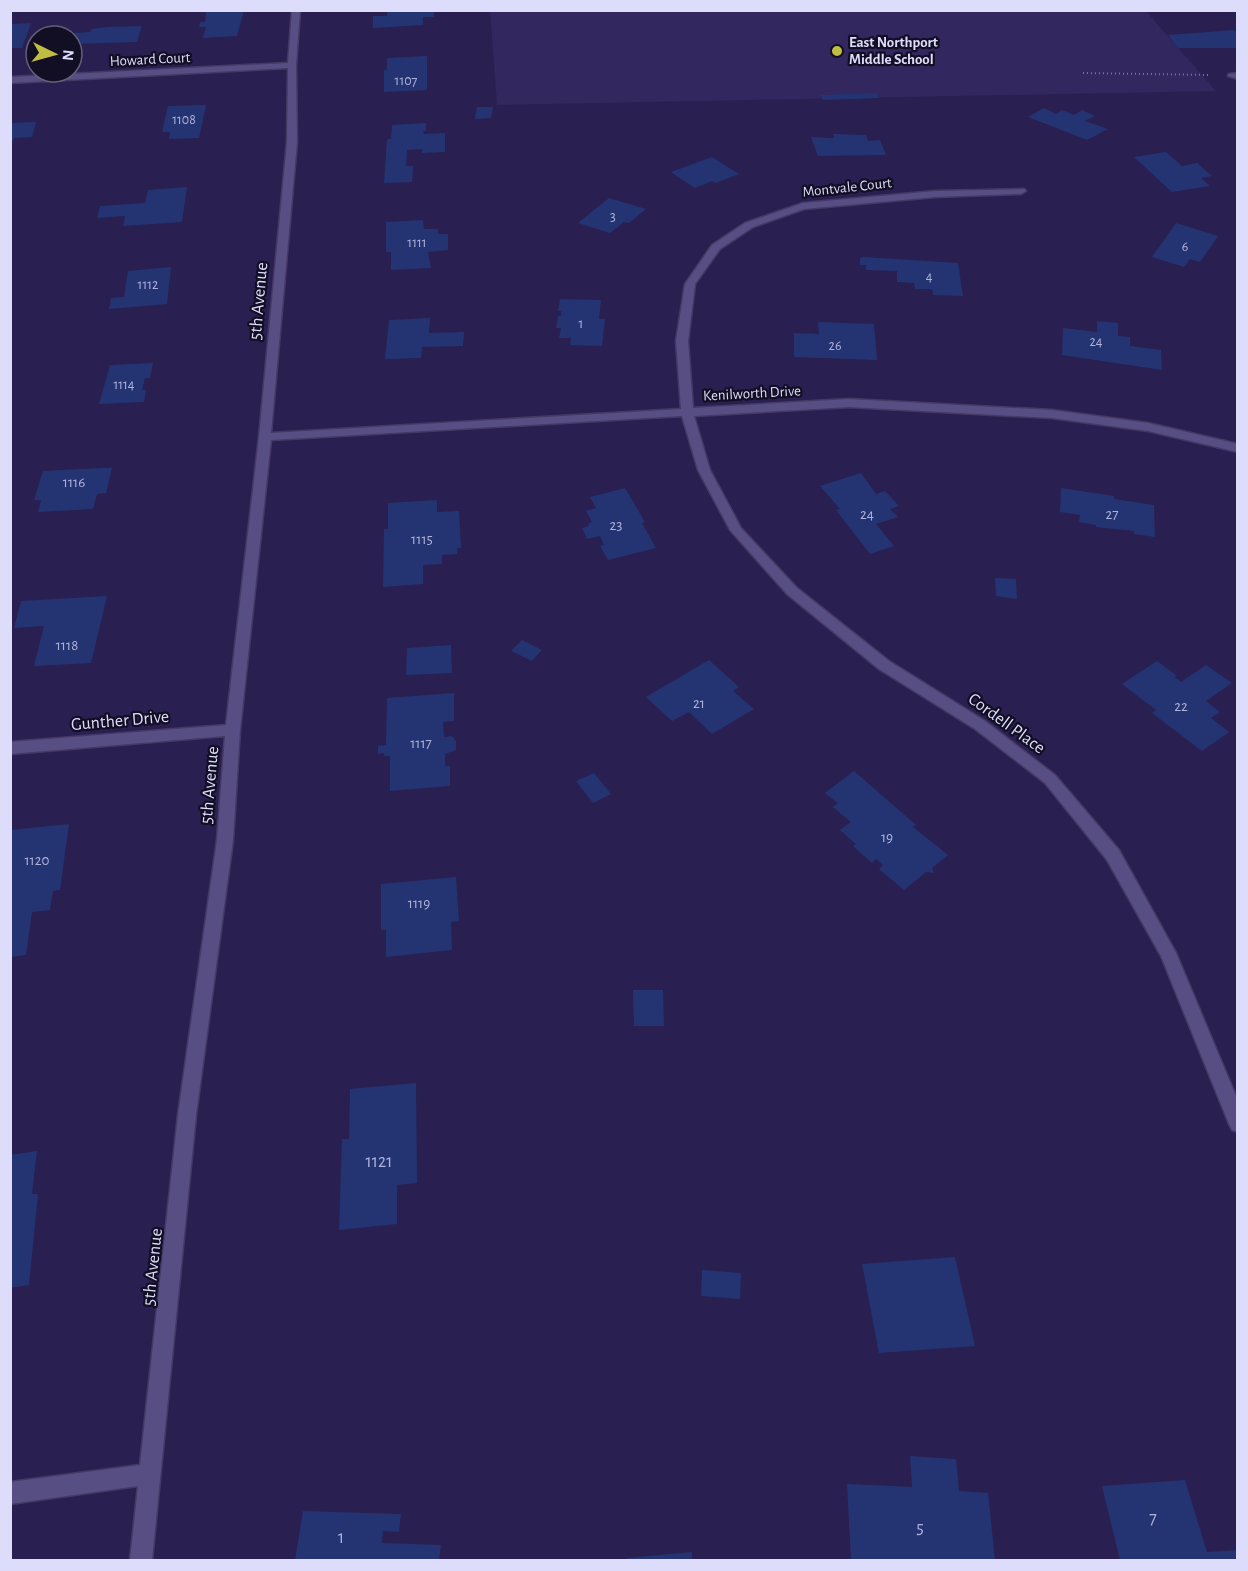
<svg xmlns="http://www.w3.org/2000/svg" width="1248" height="1571" font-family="'Alegreya Sans',sans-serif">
<rect width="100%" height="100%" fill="#291f50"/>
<!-- built -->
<path fill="#32275e" d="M490 11H1146L1216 91 497 105Z"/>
<!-- building -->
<g fill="#243473">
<path d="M206 10H244L237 36 203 38 206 27H199L200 22H205Z"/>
<path d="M388 10H434V17H423V25L373 28V16H387Z"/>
<path d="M31 23 22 48H10V24Z"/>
<path d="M142 26 137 42 72 44 73 33 90 32 91 29 107 27Z"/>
<path d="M1234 30 1238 33V48H1178L1168 35Z"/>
<path d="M427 56V90L384 92V70H387V58Z"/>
<path d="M877 93 879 98 823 100 821 95Z"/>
<path d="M206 105 199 138 169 139 170 132H162L168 106Z"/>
<path d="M477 107H493L491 118 475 119Z"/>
<path d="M1044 108 1056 114 1062 110 1074 115 1082 110 1095 116 1085 121 1108 129 1087 140 1028 117Z"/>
<path d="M36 122 32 137 14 138 13 141H10V123Z"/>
<path d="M426 123V131H423L424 134 445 133V152L422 153V149L407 150 406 166H413L412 182 384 183 387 139H391L392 125Z"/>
<path d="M833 134 866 135 868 141 880 140 886 155 818 156 811 137 834 138Z"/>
<path d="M1166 152 1182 166 1197 163 1212 176 1201 178 1210 186 1172 192 1134 157Z"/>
<path d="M712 157 739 174 716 183 712 181 695 188 671 172Z"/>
<path d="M187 187 182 222 123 226 125 216 97 218 100 206 145 203 148 190Z"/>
<path d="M609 198 646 209 629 223 624 222 610 233 578 223Z"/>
<path d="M423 220 424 229H438V234H448V250L428 252 431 268 391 270V252H386V222Z"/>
<path d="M1176 223 1218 236 1200 262 1190 259 1184 267 1152 257Z"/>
<path d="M864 257 958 263 963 296 933 295 932 289H915L914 283 897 282V271L866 270V265H860V258Z"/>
<path d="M171 267 167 304 109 309 111 298 124 297 128 271Z"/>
<path d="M560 299 601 300 599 319H605L602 346 570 345 571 338H559L561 328H556L558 316H561V311H558Z"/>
<path d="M430 318 429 333 464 332 463 346 422 347 421 358 385 359 389 320Z"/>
<path d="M1097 321 1118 323V336L1130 337V346L1161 350 1162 370 1062 355 1063 328 1097 332Z"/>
<path d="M818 322 874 324 877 360 794 357V333L819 334Z"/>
<path d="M153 363 150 378H145L142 390H146L144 402 99 404 110 365Z"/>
<path d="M102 468H112L106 493 97 494 93 509 38 512 41 500H34L43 471Z"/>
<path d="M861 473 876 494 885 491 899 506 890 509 898 517 876 524 894 546 870 554 836 510 840 509 820 486Z"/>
<path d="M625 488 645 522 642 523 656 548 608 560 600 546 604 545 600 536 587 539 582 528 589 526 588 524 592 522 586 511 596 508 590 497Z"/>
<path d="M1061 488 1114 496V499L1154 505 1155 537 1134 534V531L1096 527V525L1079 522 1080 515 1060 512Z"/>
<path d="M437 500V512L459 511 461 548H457V554L442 555V564L423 565V584L383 587 384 529H388V503Z"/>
<path d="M995 578 1016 579 1017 599 996 596Z"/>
<path d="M107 596 91 663 34 666 44 626 14 628 21 601Z"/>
<path d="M522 640 542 650 532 661 511 651Z"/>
<path d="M451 645 452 673 406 675 407 648Z"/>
<path d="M709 660 739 687 733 691 754 709 712 734 689 712 672 721 646 697Z"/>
<path d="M1157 661 1177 676 1174 677 1181 682 1206 665 1232 683 1206 701 1220 712 1211 718 1229 732 1202 751 1152 713 1156 710 1122 684Z"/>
<path d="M454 693V721L443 722 444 737 452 736 456 741V750L445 754V766H450V786L390 791V756H384V753L378 754V746L386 745 387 698Z"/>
<path d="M854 771 916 825 913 827 948 855 932 868 934 873 926 872 904 890 879 869 883 865 876 859 872 863 853 846 856 844 840 830 851 822 833 807 838 803 825 793Z"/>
<path d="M594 773 611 794 593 803 576 781Z"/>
<path d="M69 824 60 890 53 891 50 910 32 912 26 955 10 957V830Z"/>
<path d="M456 877 459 921 451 922 452 950 386 957V930H381V884Z"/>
<path d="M633 990H663L664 1026H634Z"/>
<path d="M416 1083 417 1183 397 1185V1224L339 1230 342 1139H349L350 1089Z"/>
<path d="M37 1151 32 1194H38L29 1285 10 1288V1155Z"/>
<path d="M955 1257 975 1346 879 1353 862 1264Z"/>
<path d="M702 1270 741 1273 740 1299 701 1296Z"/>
<path d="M910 1456 956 1459 959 1491 988 1493 995 1560H851L847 1484 912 1487Z"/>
<path d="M1185 1480 1207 1552 1238 1550V1560H1120L1102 1486Z"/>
<path d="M303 1511 401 1514 399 1532 383 1531 382 1543 441 1545 439 1560H295Z"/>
<path d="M692 1552V1560H627V1558Z"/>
</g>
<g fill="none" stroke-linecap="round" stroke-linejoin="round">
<defs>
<g id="minor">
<path d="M292 10H300L296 65 297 142 271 433 681 409 676 341 685 284 712 245 745 223 803 203 935 191 1024 189 1026 191 1021 194 935 197 804 209 753 227 720 249 695 284 688 341 693 408 849 399 1052 410 1148 423 1238 444V452L1148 431 1052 418 849 407 694 416 710 470 741 528 797 588 889 661 985 721 1055 775 1119 850 1176 953 1238 1101V1132L1232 1130 1229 1124 1161 956 1107 860 1045 783 975 729 879 669 787 594 730 530 698 470 682 416 271 440 240 730 233 840 196 1115 152 1560H130L138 1486 10 1504V1482L140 1465 178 1115 217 840 225 736 10 754V742L226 725 259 437 287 142 288 68 10 83V77L288 63Z"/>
<path d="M1238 73V79L1228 76 1229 74Z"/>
</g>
</defs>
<!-- minor casing -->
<use href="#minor" stroke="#443964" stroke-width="3"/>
<!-- path -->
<path stroke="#78719a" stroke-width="2" stroke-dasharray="1 3" stroke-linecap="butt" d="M1083 73 1210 75"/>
<!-- minor -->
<use href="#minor" fill="#574f84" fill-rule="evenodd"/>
</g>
<!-- markers -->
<circle fill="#bfbe41" stroke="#120e23" stroke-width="2" cx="837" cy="51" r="6"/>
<g text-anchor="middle" stroke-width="4.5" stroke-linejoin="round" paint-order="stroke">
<!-- far-number labels -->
<g font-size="14" fill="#b0b2d9">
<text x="406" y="85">1107</text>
<text x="184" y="124">1108</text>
<text x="613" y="221">3</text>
<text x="417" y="247">1111</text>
<text x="1185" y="251">6</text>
<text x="929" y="281">4</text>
<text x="148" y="289">1112</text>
<text x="581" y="328">1</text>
<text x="1096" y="346">24</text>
<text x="835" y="350">26</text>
<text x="124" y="389">1114</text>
</g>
<!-- far-poi labels -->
<g font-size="15" font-weight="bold" fill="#dedcfb" stroke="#120e23" text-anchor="start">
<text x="849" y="47">East Northport<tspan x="849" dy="17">Middle School</tspan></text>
</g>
<!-- far-street labels -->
<g font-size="15" fill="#dedcfb" stroke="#120e23">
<text transform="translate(150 59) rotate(-3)" y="5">Howard Court</text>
<text transform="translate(847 187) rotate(-6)" y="5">Montvale Court</text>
<text transform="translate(752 393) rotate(-3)" y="5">Kenilworth Drive</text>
</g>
<!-- number labels -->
<g font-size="15" fill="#b0b2d9">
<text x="74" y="487">1116</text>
<text x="867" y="519">24</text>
<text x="1112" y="519">27</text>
<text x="616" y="530">23</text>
<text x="422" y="544">1115</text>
<text x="67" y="650">1118</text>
<text x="699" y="708">21</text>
<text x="1181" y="711">22</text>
<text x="421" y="748">1117</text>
<text x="887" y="842">19</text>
<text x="37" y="865">1120</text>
<text x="419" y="908">1119</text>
</g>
<!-- street labels -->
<g font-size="18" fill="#dedcfb" stroke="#120e23">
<text transform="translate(258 301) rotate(-85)" y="6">5th Avenue</text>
<text transform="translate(120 720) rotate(-5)" y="6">Gunther Drive</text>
<text transform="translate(1007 723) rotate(36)" y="6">Cordell Place</text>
<text transform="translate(209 785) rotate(-85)" y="6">5th Avenue</text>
<text transform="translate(152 1267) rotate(-84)" y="6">5th Avenue</text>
</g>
<!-- near-number labels -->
<g font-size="18" fill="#b0b2d9">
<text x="379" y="1167">1121</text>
<text x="1153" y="1524">7</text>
<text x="920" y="1533">5</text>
<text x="341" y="1543">1</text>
</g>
</g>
<!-- border -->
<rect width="1248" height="1571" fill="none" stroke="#dedcfb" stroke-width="24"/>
<!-- north arrow -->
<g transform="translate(54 54) rotate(95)"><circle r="28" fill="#120e23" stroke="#646079" stroke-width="1.5"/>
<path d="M0-4.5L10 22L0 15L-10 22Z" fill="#bfbe41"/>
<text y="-9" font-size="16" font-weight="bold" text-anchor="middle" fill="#dedcfb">N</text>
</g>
</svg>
